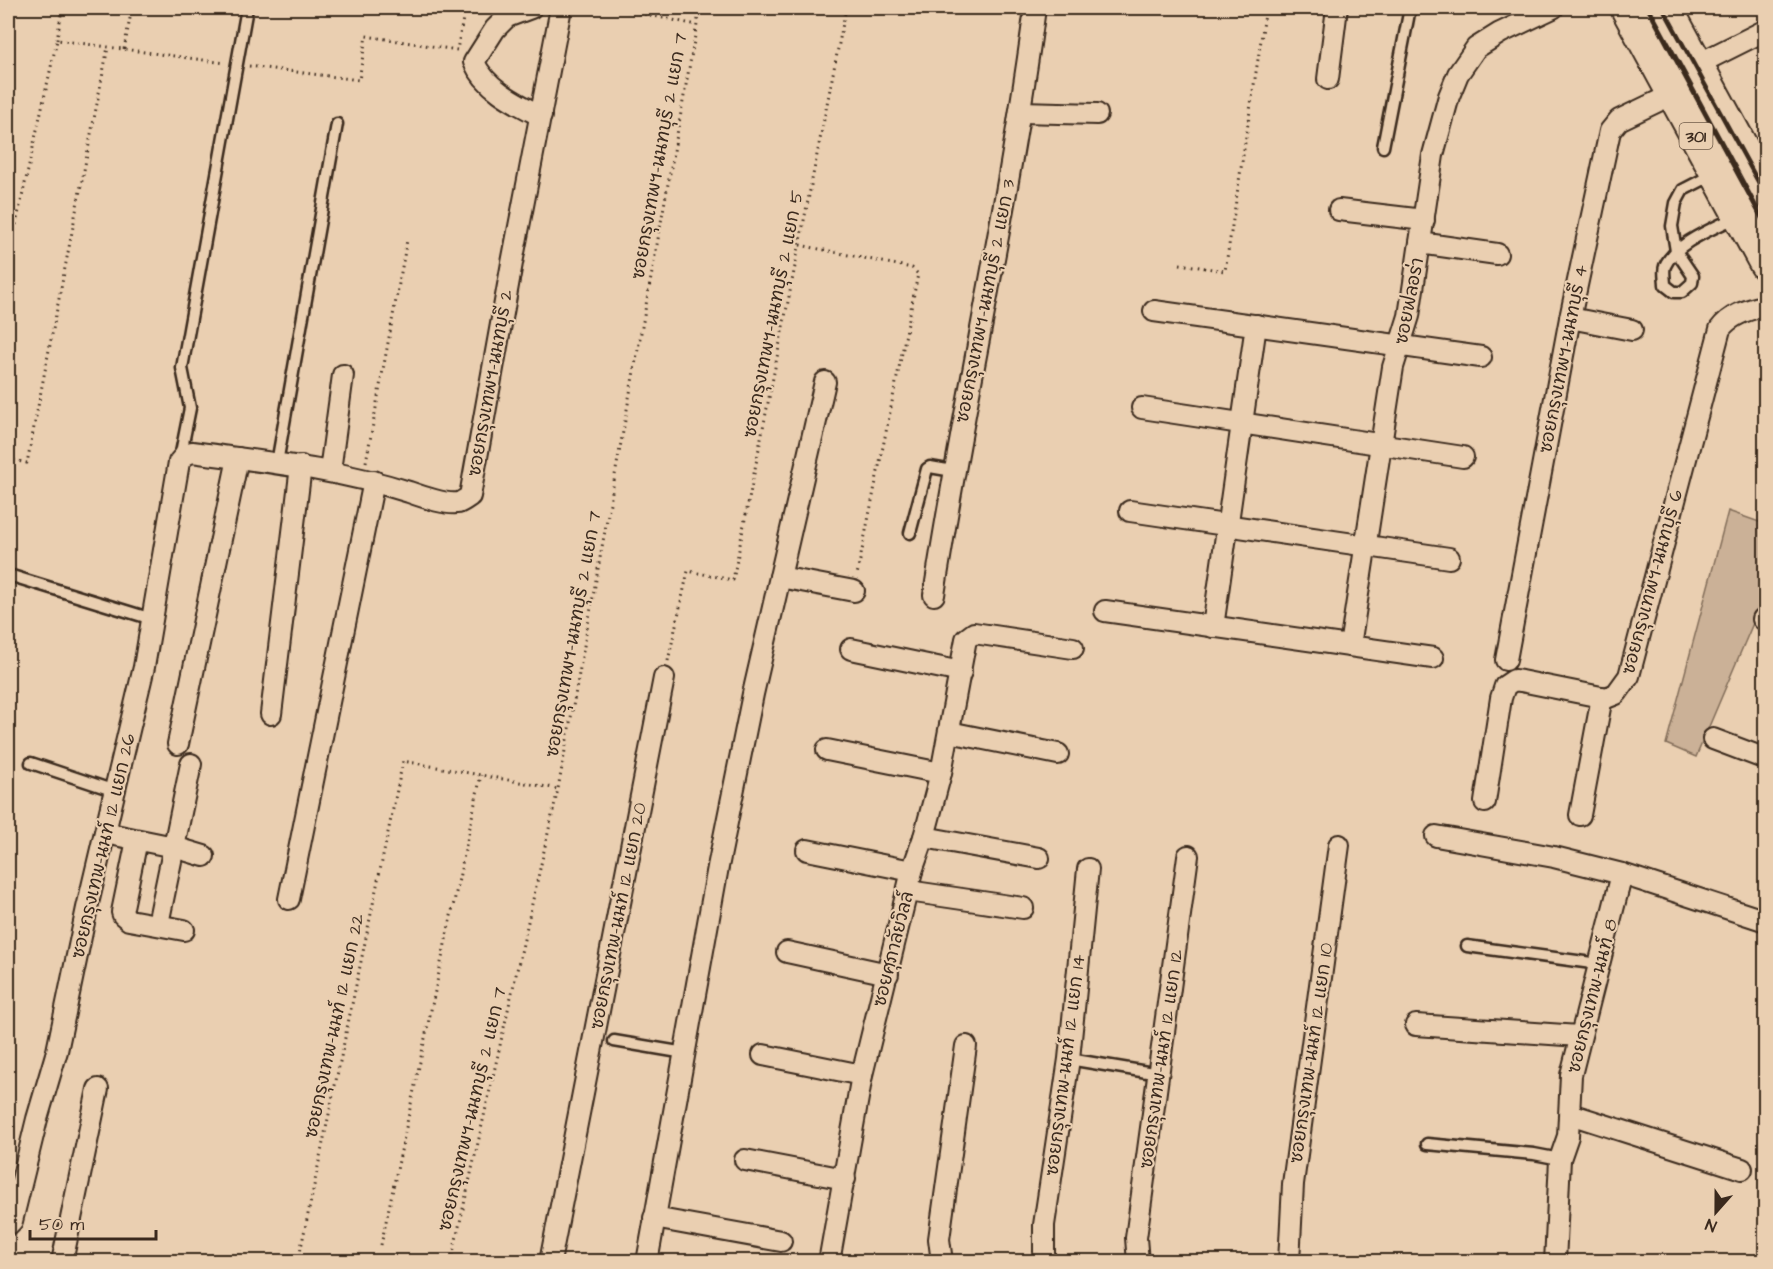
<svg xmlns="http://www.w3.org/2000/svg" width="1773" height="1269" font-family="'Architects Daughter','Playpen Sans Thai',sans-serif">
<rect width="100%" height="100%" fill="#eacfb1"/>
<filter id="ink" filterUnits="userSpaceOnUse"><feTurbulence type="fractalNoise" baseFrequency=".0167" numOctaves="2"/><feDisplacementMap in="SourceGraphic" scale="12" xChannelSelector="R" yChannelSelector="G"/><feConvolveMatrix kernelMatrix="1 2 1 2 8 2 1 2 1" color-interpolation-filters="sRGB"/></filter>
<g filter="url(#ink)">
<!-- green -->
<path fill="#cbb197" stroke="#836e5a" stroke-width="1.5" d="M1728 511 1765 524V595L1696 757 1666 744Z"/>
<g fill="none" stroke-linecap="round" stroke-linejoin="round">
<defs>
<g id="service">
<path d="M1383 147 1410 8"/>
<path d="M1714 174 1683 190 1676 203 1672 226 1676 251 1693 276 1692 283 1682 292H1674L1665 285C1665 279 1663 271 1665 266 1676 242 1715 228 1736 217"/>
<path d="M180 458 190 408 182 368 247 8"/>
<path d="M277 463 337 124"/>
<path d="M910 533 927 469 930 467 953 471"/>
<path d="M12 576 152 619"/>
<path d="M31 763 115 791"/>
<path d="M1467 946 1599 964"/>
<path d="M614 1041 685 1053"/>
<path d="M1069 1059 1159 1074"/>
<path d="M1427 1144 1534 1154 1560 1159"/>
</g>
<g id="minor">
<path d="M531 8 507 17 495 29 474 62C486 89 516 103 541 116"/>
<path d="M1696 65 1766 30"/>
<path d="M1328 79 1337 8"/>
<path d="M1021 112 1097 114"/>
<path d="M1339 210 1424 220"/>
<path d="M1420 243 1497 254"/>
<path d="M1154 311 1481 357"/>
<path d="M1570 318 1632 330"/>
<path d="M1142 408 1463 457"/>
<path d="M330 471 343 375"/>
<path d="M1130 511 1449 558"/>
<path d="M780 577 854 591"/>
<path d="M934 595C964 399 1009 205 1035 8"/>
<path d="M1105 611 1433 658"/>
<path d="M1763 619 1766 620"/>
<path d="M1213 627 1256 325"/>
<path d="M1350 646 1393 367 1409 316 1433 155 1449 96 1458 74 1476 48 1500 33 1553 8"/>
<path d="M851 649 961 672"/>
<path d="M1506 660 1570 318 1610 131 1619 120 1673 94"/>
<path d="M271 714 301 466"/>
<path d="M949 732 1058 754"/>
<path d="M1713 739 1766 759"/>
<path d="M178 744 238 458"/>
<path d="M827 750 941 773"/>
<path d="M1485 802 1501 698 1505 686 1514 680 1521 681 1606 698 1616 694 1629 676 1720 329C1731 314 1748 310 1766 305"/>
<path d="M1580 815 1602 697"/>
<path d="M105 833 174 847 204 856"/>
<path d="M1436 836 1554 857 1622 874 1766 921"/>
<path d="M924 837 1039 858"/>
<path d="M137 840 122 912 123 915 129 920 184 930"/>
<path d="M807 850 912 871"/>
<path d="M908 891 1023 908"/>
<path d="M289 899 374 481"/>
<path d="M158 924 191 764"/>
<path d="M787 952 888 974"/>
<path d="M1416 1025 1579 1036"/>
<path d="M763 1055 862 1075"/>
<path d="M1570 1114 1742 1169"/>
<path d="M745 1160 845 1179"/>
<path d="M654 1218 781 1241"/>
<path d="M8 1225 12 1221 37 1119 57 1051 87 908 144 667 179 462 185 455 192 452C266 462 337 469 409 492 420 496 447 505 458 503 462 502 467 498 470 496L512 263 561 8"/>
<path d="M62 1262 98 1089"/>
<path d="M550 1262 664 678"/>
<path d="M647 1262 718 867 753 694 825 382"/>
<path d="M829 1262 862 1075 912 871 924 837 941 773 966 639 974 633 1073 648"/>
<path d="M942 1262 939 1239 966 1046"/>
<path d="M1044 1262V1225L1069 1059 1088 869"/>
<path d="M1138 1262 1136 1238 1188 856"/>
<path d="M1289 1262 1293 1184 1339 845"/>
<path d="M1555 1262 1560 1159 1568 1136 1571 1075 1622 874"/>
</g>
<g id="primary">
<path d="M1627 8 1766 264"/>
<path d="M1666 8 1766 192"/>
</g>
</defs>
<!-- service casing -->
<use href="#service" stroke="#3b2a1e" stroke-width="15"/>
<!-- minor casing -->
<use href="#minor" stroke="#3b2a1e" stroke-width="24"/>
<!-- primary casing -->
<use href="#primary" stroke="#3b2a1e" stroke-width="36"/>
<!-- path -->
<g stroke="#3b2a1e" stroke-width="3" stroke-dasharray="1.5 4.5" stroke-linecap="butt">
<path d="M615 8 697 25"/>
<path d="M57 40 62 8"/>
<path d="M124 49 132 8"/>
<path d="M249 66 359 80 366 36 457 50 465 8"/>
<path d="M800 245 912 268 918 274 857 575"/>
<path d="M8 260 57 40 225 63"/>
<path d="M1180 264 1225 271 1266 8"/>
<path d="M8 459 27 463 108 47"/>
<path d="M366 462 407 240"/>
<path d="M668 661 688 571 733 580 846 8"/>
<path d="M381 1245 481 775"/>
<path d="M298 1262 403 761 558 789"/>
<path d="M451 1262 558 789 700 8"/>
</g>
<!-- service -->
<use href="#service" stroke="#eacfb1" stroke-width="10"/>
<!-- minor -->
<use href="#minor" stroke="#eacfb1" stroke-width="20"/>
<!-- primary -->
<use href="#primary" stroke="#eacfb1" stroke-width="32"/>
<!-- rail -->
<g stroke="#3b2a1e" stroke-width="4.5">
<path d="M1649 8 1766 225"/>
<path d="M1663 8 1766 196"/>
</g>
</g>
</g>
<g text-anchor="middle" stroke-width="4.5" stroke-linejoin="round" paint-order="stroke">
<!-- shield labels -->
<rect fill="#eacfb1" stroke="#705c4a" stroke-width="1.5" x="1679.5" y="123" width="33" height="26" rx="4.5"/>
<g font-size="16" font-weight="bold" fill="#3b2a1e">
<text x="1696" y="142">301</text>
</g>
<!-- street labels -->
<g font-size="18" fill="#3b2a1e" stroke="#eacfb1">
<text transform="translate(659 156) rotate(-80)" y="6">ซอยกรุงเทพฯ-นนทบุรี 2 แยก 7</text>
<text transform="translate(985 301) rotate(-79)" y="6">ซอยกรุงเทพฯ-นนทบุรี 2 แยก 3</text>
<text transform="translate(1409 301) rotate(-79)" y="6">ซอยฟลอร่า</text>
<text transform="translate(773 314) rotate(-79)" y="6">ซอยกรุงเทพฯ-นนทบุรี 2 แยก 5</text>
<text transform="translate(1563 359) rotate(-79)" y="6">ซอยกรุงเทพฯ-นนทบุรี 4</text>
<text transform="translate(490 383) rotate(-80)" y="6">ซอยกรุงเทพฯ-นนทบุรี 2</text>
<text transform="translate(1652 582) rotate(-75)" y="6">ซอยกรุงเทพฯ-นนทบุรี 6</text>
<text transform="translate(573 634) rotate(-80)" y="6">ซอยกรุงเทพฯ-นนทบุรี 2 แยก 7</text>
<text transform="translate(103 846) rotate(-77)" y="6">ซอยกรุงเทพ-นนท์ 12 แยก 26</text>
<text transform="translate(618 916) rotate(-79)" y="6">ซอยกรุงเทพ-นนท์ 12 แยก 20</text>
<text transform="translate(893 949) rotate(-76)" y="6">ซอยศุภาลัยวิลล์</text>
<text transform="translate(1592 996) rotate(-76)" y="6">ซอยกรุงเทพ-นนท์ 8</text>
<text transform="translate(334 1026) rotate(-78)" y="6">ซอยกรุงเทพ-นนท์ 12 แยก 22</text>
<text transform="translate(1311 1053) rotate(-82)" y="6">ซอยกรุงเทพ-นนท์ 12 แยก 10</text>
<text transform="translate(1161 1059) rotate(-82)" y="6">ซอยกรุงเทพ-นนท์ 12 แยก 12</text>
<text transform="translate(1065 1065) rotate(-83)" y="6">ซอยกรุงเทพ-นนท์ 12 แยก 14</text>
<text transform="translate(472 1109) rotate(-77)" y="6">ซอยกรุงเทพฯ-นนทบุรี 2 แยก 7</text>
</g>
</g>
<!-- margin -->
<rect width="1773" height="1269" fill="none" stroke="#eacfb1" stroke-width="30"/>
<rect x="15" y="15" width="1743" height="1239" fill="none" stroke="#3b2a1e" stroke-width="2" filter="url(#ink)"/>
<!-- north arrow -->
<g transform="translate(1716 1212) rotate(201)" stroke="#eacfb1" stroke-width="4.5" paint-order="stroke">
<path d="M0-4.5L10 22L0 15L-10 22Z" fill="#3b2a1e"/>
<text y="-9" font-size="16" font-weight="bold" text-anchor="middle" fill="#3b2a1e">N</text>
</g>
<!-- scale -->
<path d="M30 1230v9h126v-9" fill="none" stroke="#3b2a1e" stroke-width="3"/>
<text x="39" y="1230" font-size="18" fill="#3b2a1e" stroke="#eacfb1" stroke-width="4.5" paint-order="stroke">50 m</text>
</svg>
